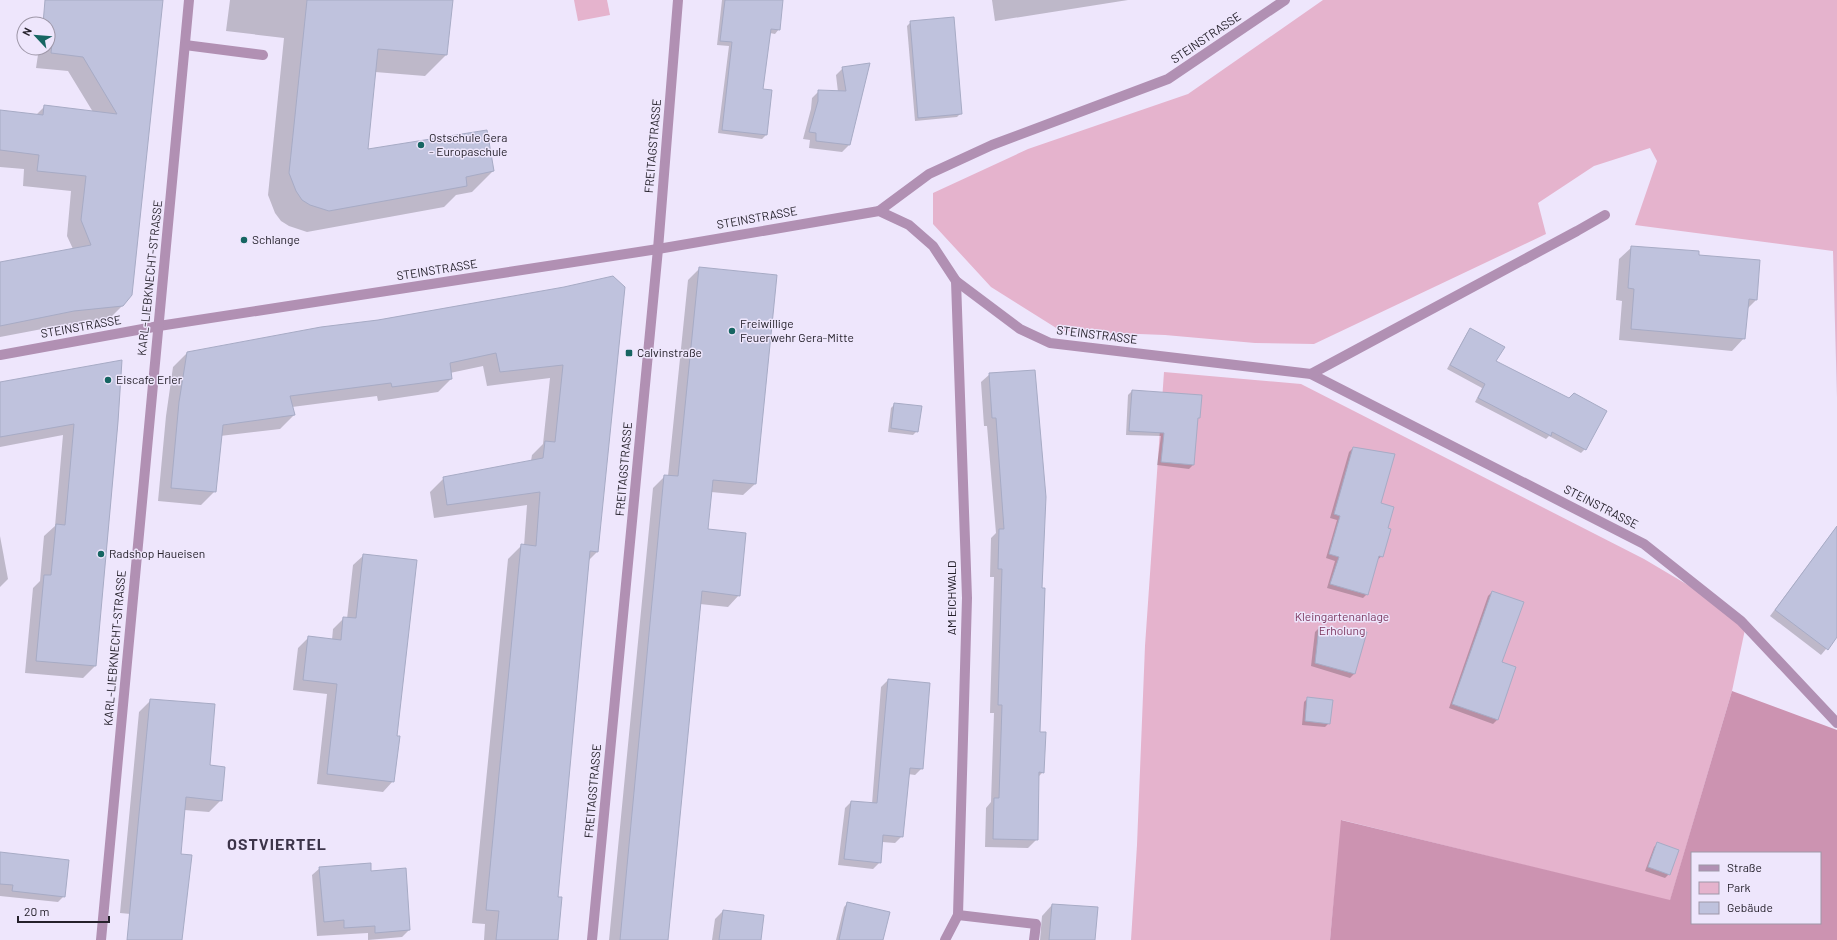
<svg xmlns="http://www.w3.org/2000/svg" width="1837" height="940" font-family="Barlow,sans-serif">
<rect width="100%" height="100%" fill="#eee6fc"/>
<!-- green -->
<g fill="#e5b3cd">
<path d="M574 0H607L610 15 578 21Z"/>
<path d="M1323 0H1837V397L1833 251 1635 225 1657 161 1650 148 1594 166 1538 203 1546 234 1314 344 1255 343 1165 335 1061 331 991 287 933 224V193L1028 149 1188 94Z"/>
<path d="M1164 372 1301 384 1644 559 1747 620 1732 691 1670 901 1342 820 1330 940H1131L1137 845 1145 646Z"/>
</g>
<!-- forest -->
<path fill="#cc93b1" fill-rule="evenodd" d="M1732 691 1837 730V940H1330L1341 820 1670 900ZM1692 853H1820V923H1692Z"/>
<!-- shadow -->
<g fill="#0003">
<path d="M54 0H162L122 306 107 321 58 326 0 337V263L73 249 67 236 71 191 23 186 24 169 0 167V111L36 115 45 106 93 112 68 71 36 68 39 48H48V24H47Z"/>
<path d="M230 0H452L446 55 425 76 375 72 366 150 493 171 472 192 456 195 444 207 307 232 289 226 281 221 275 213 268 195 284 38 226 31Z"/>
<path d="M722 0H782L779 29 775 34 770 33 762 90 766 135 762 139 718 133 729 46 717 45Z"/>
<path d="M992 0H1128L995 21Z"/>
<path d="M911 22 961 113 957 117 915 121 907 26Z"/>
<path d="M869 65 849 145 842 152 809 148 810 140 803 139 811 109 812 98 819 91 838 92 836 75 843 68Z"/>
<path d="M1632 247 1698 256 1756 300 1747 309 1744 338 1732 351 1619 340 1622 301 1616 300 1619 259Z"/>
<path d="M700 268 755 484 743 495 711 492 707 530 739 595 728 607 700 604 667 940H609L653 488 665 476H668L688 280Z"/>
<path d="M564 288 597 552 589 560 557 898V940H484L485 924 472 923 508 559 522 545 524 546 527 505 434 518 430 492 444 478 531 461 532 455 543 444 550 378 487 386 483 366 450 373 451 379 438 392 378 401 377 396 292 407 294 415 280 429 220 436 215 491 201 505 158 501 166 416 173 367 187 353Z"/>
<path d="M1471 329 1495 362 1585 449 1581 453 1549 436 1546 439 1475 402 1482 388 1447 369 1467 333Z"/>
<path d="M990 374 1041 589 1039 733 1043 772 1038 777 1037 839 1028 848 985 847 986 808 991 802 994 713H990L994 577H990L991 538 996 533 987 426H984L981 382Z"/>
<path d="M0 384 118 422 95 666 83 678 25 673 33 588 40 581 44 536 55 526 63 435 0 447Z"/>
<path d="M1132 391 1199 417 1197 419 1193 465 1189 469 1157 465 1161 436 1126 435 1128 395Z"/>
<path d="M895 404 917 431 913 435 888 432 891 408Z"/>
<path d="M1353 448 1379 503 1386 528 1382 556 1377 560 1367 594 1363 598 1327 588 1335 561 1326 558 1337 520 1330 518 1349 452Z"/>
<path d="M1837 526V636L1821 655 1770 616Z"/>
<path d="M0 536 8 579 0 587Z"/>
<path d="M364 555 395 737 393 781 383 792 317 784 327 694 293 690 298 648 309 637 332 640 333 629 344 618 347 619 353 565Z"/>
<path d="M1492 592 1501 663 1515 668 1497 720 1493 724 1449 708 1488 596Z"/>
<path d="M1319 628 1366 633 1354 674 1350 678 1311 666 1315 632Z"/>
<path d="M888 680 922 768 915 775 908 774 902 836 895 843 882 842 880 862 873 869 838 865 845 808 851 802 872 804 881 687Z"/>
<path d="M1308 698 1329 723 1325 727 1302 725 1304 702Z"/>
<path d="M151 700 208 766 221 800 209 812 184 810 173 918 120 913 139 712Z"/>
<path d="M1658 843 1669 874 1665 878 1645 871 1654 847Z"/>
<path d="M0 853 64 896 58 902 0 896Z"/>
<path d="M320 868 370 872 409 930 402 937 368 940V933L317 936 312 875Z"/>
<path d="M848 903 882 940H836L844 907Z"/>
<path d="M1052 905 1094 940H1040L1042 916Z"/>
<path d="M723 911 760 940H712L715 919Z"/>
</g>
<!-- building -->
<g fill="#bfc2dd" stroke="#a7abc5">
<path d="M45 0H163L132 295 123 306 74 311 0 326V262L91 245 81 220 86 176 37 171 39 155 0 150V110L43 115 44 105 117 114 83 57 51 53 53 34 48 33V24H43Z"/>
<path d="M307 0H453L447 55 378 49 368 149 487 130 494 171 466 177 467 186 329 211 310 205 302 200 296 191 289 173Z"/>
<path d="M725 0H783L780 30 771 29 763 89 772 90 767 135 722 130 732 42 720 41Z"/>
<path d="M954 17 962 114 918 118 910 21Z"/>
<path d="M870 63 850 145 816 141V133L809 132 818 101V90L846 91 842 67Z"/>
<path d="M1631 246 1699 251V255L1760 260 1757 300 1749 299 1745 339 1631 329 1634 289 1628 288Z"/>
<path d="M699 267 777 275 756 484 713 480 708 529 746 533 740 596 702 591 668 940H620L664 475 678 476Z"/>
<path d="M613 276 625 287 598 552 590 551 558 897H562L558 940H496L499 911 486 910 521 544 536 546 540 492 447 505 443 477 543 458 545 441 555 442 563 365 500 372 496 353 450 363 452 379 392 387 391 383 290 396 295 415 223 425 216 492 171 488 179 402 187 352 321 327 378 320 564 287Z"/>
<path d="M1470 328 1505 347 1496 361 1569 398 1574 393 1607 411 1586 450 1552 432 1551 436 1478 398 1485 384 1450 365Z"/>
<path d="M122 360 118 422 96 666 36 661 44 575H51L56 524 65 525 74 424 0 437V382Z"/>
<path d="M1035 370 1046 497 1042 588H1045L1040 732H1046L1044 773 1039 772 1038 840 993 839 994 798H999L1002 705H998L1002 569H998L999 529H1004L996 418H992L989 373Z"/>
<path d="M1132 390 1202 395 1200 418H1198L1194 465 1161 462 1164 433 1129 431Z"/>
<path d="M894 403 922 406 918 432 891 428Z"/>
<path d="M1353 447 1395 454 1381 503 1394 507 1388 528 1391 529 1383 557 1379 556 1368 595 1330 584 1339 557 1329 554 1340 516 1334 514Z"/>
<path d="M1837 526V637L1828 650 1775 610Z"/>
<path d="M363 554 417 560 397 736H400L394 782 327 774 337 684 303 680 308 636 341 640 343 617 356 618Z"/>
<path d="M1492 591 1524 602 1502 662 1516 667 1498 720 1452 704Z"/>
<path d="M1319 627 1367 632 1355 674 1315 663Z"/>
<path d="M888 679 930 683 923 769 910 768 903 837 883 835 881 863 844 859 851 801 877 803Z"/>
<path d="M1307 697 1333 700 1330 724 1305 721Z"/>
<path d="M150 699 215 704 210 765 225 767 222 801 186 797 181 854 192 855 182 940H127Z"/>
<path d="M1657 842 1679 850 1670 875 1648 867Z"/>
<path d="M0 852 69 860 65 897 12 891 13 885 0 884Z"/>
<path d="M371 863V871L406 868 410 930 375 933V926L344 928V920L324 922 319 867Z"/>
<path d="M847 902 890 912 883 940H839Z"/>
<path d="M1052 904 1098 907 1095 940H1049Z"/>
<path d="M723 910 764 915 761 940H719Z"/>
</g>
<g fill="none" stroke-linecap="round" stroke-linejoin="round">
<!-- lane -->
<path stroke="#b190b3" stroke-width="10" d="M185 45 263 55"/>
<!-- street -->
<g stroke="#b190b3" stroke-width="10">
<path d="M879 211 929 174 992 145 1168 79 1285 0"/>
<path d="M0 355 159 326 658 249 879 211 909 225 933 246 956 281 1020 329 1050 343 1311 374 1644 544 1741 621 1837 723"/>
<path d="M1311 374 1577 231 1605 215"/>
<path d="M958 915 1036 924 1034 940"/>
<path d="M101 940 189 0"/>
<path d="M592 940 658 249 678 0"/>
<path d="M945 940 958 915 967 598 956 281"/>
</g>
</g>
<!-- markers -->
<g fill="#166562" stroke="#eee6fc" stroke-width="1.5">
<circle cx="421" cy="145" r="4"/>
<circle cx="244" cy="240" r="4"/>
<circle cx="732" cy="331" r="4"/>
<rect x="625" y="349" width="8" height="8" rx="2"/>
<circle cx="108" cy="380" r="4"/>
<circle cx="101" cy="554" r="4"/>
</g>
<g text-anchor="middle" stroke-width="3" stroke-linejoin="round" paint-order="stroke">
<!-- street labels -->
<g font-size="12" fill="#25212b" stroke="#eee6fc">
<text transform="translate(1206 38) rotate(-34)" y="4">STEINSTRASSE</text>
<text transform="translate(653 146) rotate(-85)" y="4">FREITAGSTRASSE</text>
<text transform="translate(757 218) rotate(-10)" y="4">STEINSTRASSE</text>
<text transform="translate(437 270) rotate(-9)" y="4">STEINSTRASSE</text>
<text transform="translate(150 278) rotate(-84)" y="4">KARL-LIEBKNECHT-STRASSE</text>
<text transform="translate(81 327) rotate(-10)" y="4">STEINSTRASSE</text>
<text transform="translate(1097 335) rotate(7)" y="4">STEINSTRASSE</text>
<text transform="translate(624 469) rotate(-85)" y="4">FREITAGSTRASSE</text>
<text transform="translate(1601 507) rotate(27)" y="4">STEINSTRASSE</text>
<text transform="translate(952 598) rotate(-90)" y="4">AM EICHWALD</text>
<text transform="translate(115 648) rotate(-85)" y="4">KARL-LIEBKNECHT-STRASSE</text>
<text transform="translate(593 791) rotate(-85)" y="4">FREITAGSTRASSE</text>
</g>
<!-- poi labels -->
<g font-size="12" fill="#25212b" stroke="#eee6fc" text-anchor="start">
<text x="429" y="142">Ostschule Gera<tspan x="429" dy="14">- Europaschule</tspan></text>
<text x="252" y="244">Schlange</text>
<text x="740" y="328">Freiwillige<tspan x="740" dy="14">Feuerwehr Gera-Mitte</tspan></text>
<text x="637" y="357">Calvinstraße</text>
<text x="116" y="384">Eiscafe Erler</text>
<text x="109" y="558">Radshop Haueisen</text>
</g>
<!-- park labels -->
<g font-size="12" fill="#7b365e" stroke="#eee6fc">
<text x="1342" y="621">Kleingartenanlage<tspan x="1342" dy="14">Erholung</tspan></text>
</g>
<!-- district labels -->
<g font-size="16" font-weight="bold" letter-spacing="1" fill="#3c3449" stroke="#eee6fc">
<text x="277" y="850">OSTVIERTEL</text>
</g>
</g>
<!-- legend -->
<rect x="1691" y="852" width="130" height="72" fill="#eee6fc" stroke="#9e97a8"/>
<rect x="1699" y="865" width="20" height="6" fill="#b190b3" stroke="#9e97a8"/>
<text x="1727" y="872" font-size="12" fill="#25212b">Straße</text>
<rect x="1699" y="882" width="20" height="12" fill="#e5b3cd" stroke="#9e97a8"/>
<text x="1727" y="892" font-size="12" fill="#25212b">Park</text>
<rect x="1699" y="902" width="20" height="12" fill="#bfc2dd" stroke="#9e97a8"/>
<text x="1727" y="912" font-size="12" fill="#25212b">Gebäude</text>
<!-- north arrow -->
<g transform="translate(36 36) rotate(296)"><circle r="19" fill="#eee6fc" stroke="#9e97a8"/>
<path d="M0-3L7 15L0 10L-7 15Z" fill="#166562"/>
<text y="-6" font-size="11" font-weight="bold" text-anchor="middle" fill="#25212b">N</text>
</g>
<!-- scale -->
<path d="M18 916v6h91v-6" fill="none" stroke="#25212b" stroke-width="2"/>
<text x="24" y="916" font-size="12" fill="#25212b" stroke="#eee6fc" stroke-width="3" paint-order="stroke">20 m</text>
</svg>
